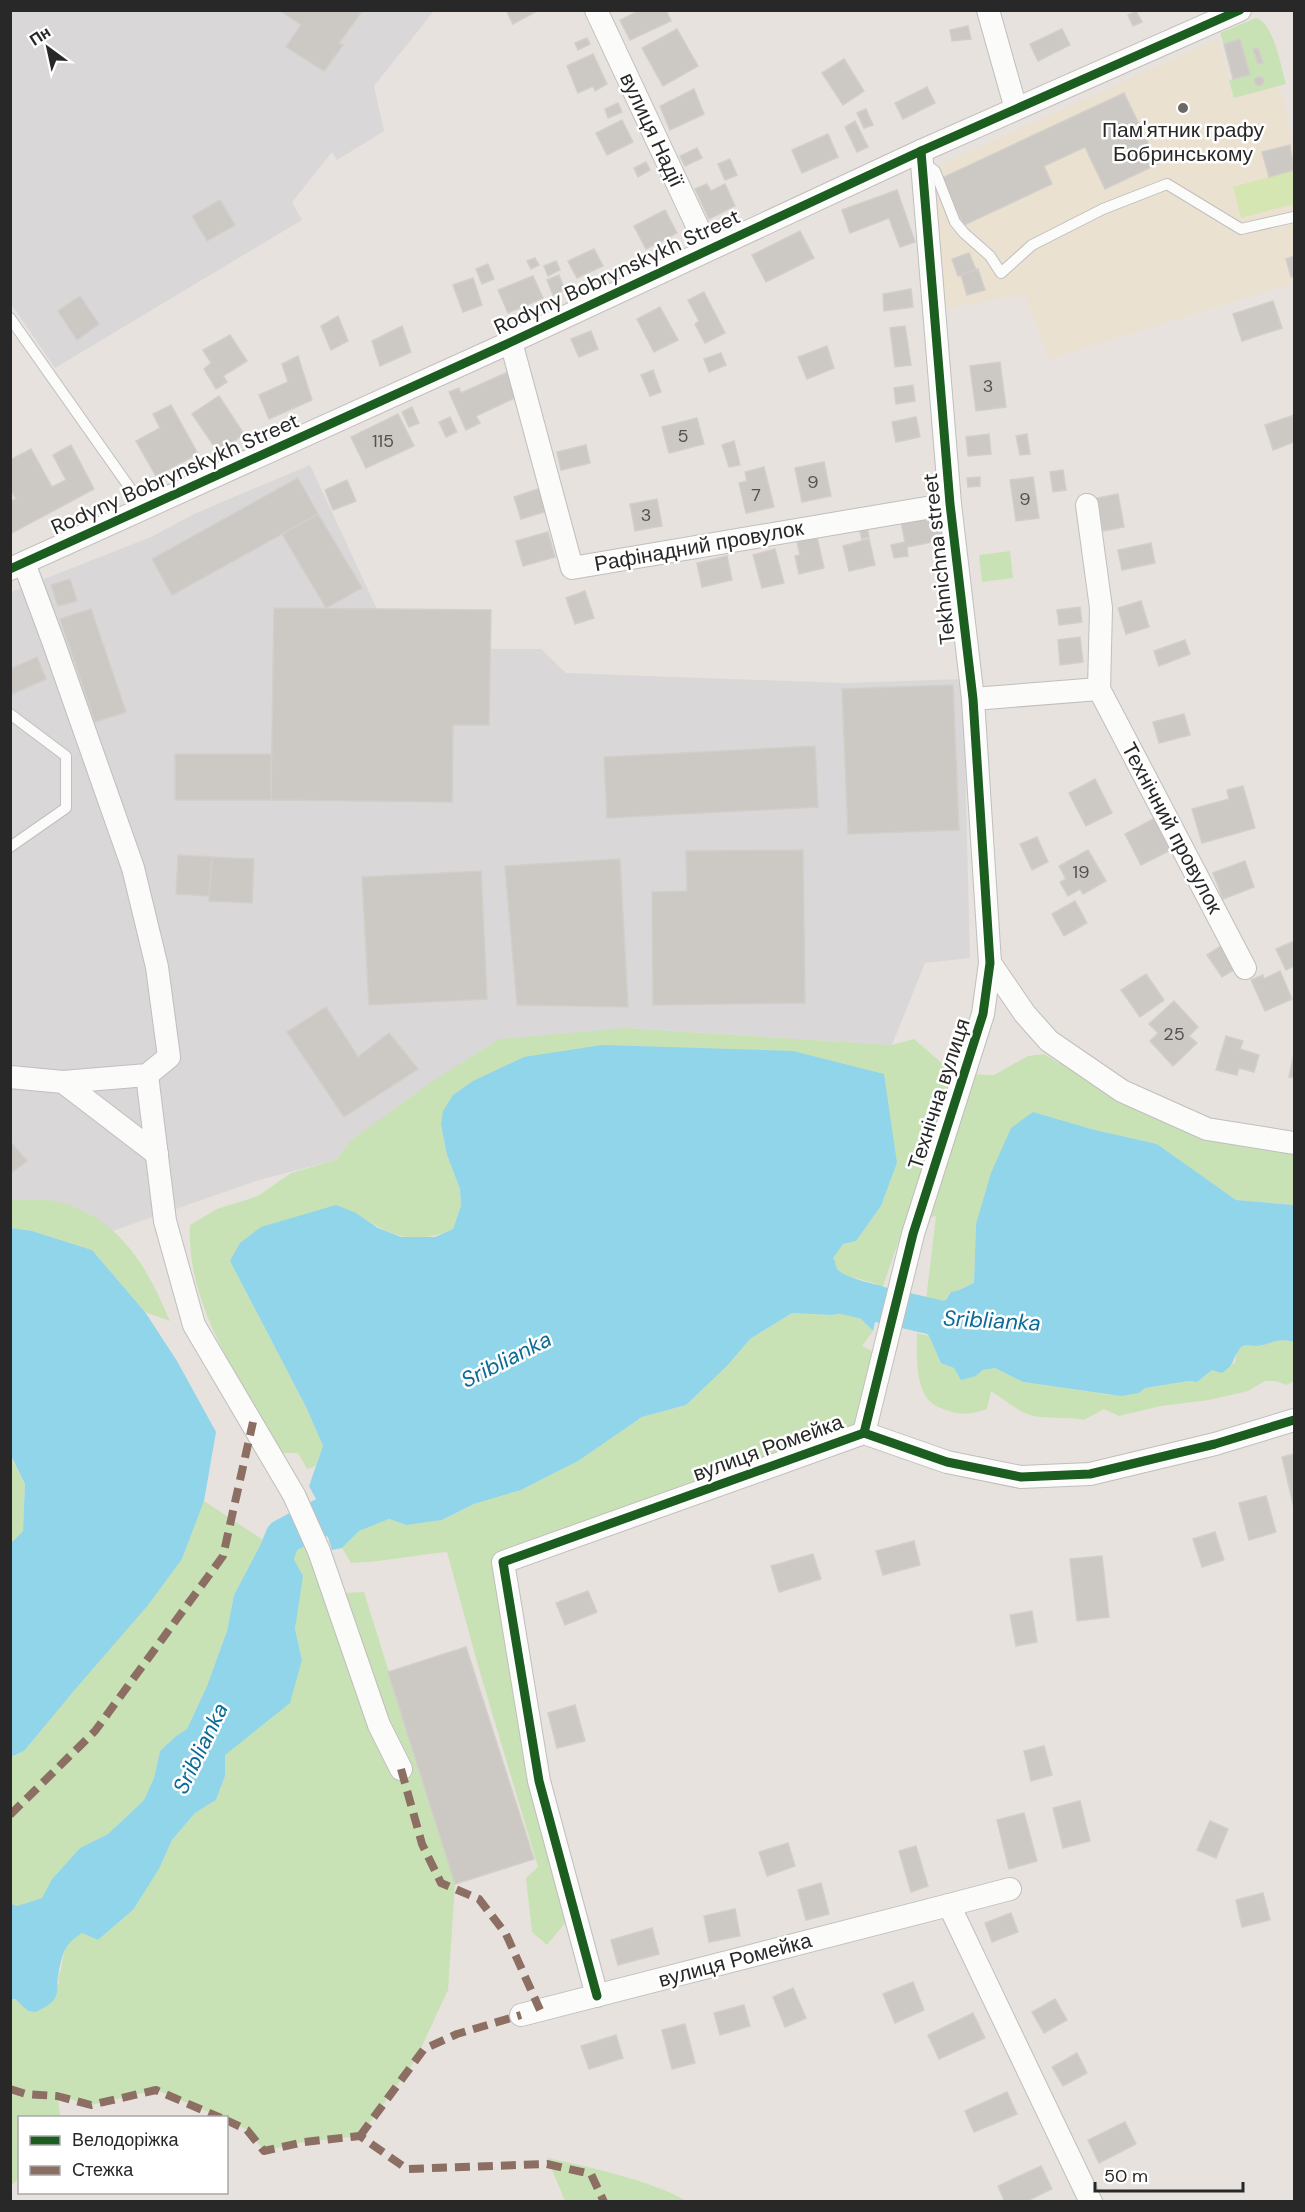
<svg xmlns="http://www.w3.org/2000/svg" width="1305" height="2212" font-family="'DM Sans',sans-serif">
<rect width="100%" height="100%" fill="#e7e2dd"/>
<!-- industrial -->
<g fill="#dad7d9">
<path d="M10 11H434L374 86 384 131 337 160 332 152 292 202 302 220 55 368 11 304Z"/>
<path d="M310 465 377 609 491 610V649H541L566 673 843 683 963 679 970 958 925 963 892 1045 626 1028 351 1140 336 1160 259 1180 104 1234 11 1229V592L151 537 194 514Z"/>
</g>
<!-- education -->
<path fill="#eae1d1" d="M1218 39 1234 98 1280 86 1294 145V283L1049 359 1025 294 942 309 930 173 938 170 937 166Z"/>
<!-- green -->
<g fill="#c9e2b5">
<path d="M1256 18C1274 23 1281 67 1286 84L1234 98 1229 80 1250 75 1239 40 1224 44 1220 33Z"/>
<path d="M1010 551 1013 578 982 582 979 555Z"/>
<path d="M626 1028 892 1045 914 1039 954 1074 994 1075 1028 1056 1044 1054 1057 1062 1294 1151V1205L1236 1200 1157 1144 1095 1130 1033 1112 976 1224 974 1283 959 1290 951 1292 946 1300 935 1304 926 1300 936 1216 905 1223 883 1286 856 1278 844 1276 836 1268 833 1258 835 1252 843 1244 856 1241 881 1206 897 1163 524 1057 473 1081 453 1095 441 1125 447 1155 460 1189 461 1206 453 1229C413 1247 390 1236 356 1213L230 1261 306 1407 323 1446 316 1466 307 1469 298 1453H283C268 1433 257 1412 244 1390 216 1339 187 1285 190 1225L217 1209 258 1196 291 1173 336 1160 351 1140 436 1079 499 1039Z"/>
<path d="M11 1199C28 1200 50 1198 66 1204 123 1223 148 1269 170 1321L145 1312 92 1250 32 1231 11 1228Z"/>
<path d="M853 1311 873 1331 862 1346 870 1350 878 1358 858 1428 493 1556 532 1780 565 1923 547 1945 532 1932 526 1878 538 1867 477 1662 447 1552C415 1555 383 1562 351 1563L342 1548 359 1531 389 1519 407 1525 442 1520 474 1504 521 1490 578 1461 642 1417 686 1405 727 1366 750 1339 792 1313 832 1315Z"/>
<path d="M917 1333 929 1336 941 1363 976 1376 983 1370 995 1368 1023 1382 1111 1395 1139 1393 1145 1388 1189 1381 1197 1382 1212 1370 1235 1363C1236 1359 1236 1352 1239 1349 1244 1343 1251 1346 1257 1346 1273 1344 1277 1337 1294 1342V1381L1287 1385 1275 1381H1265L1248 1391 1209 1400 1161 1406 1119 1416 1104 1409 1084 1420C1066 1416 1043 1420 1027 1414 1015 1409 1002 1398 991 1391L987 1409C972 1414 961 1416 946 1410 942 1408 936 1407 933 1404 914 1390 917 1353 917 1333Z"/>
<path d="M10 1456 25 1484 23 1531 11 1543Z"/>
<path d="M204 1501 263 1540 234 1595 227 1631 207 1686 187 1729 176 1736 160 1751 154 1778 144 1800 108 1834 80 1848 52 1879 42 1898 17 1906 10 1904V1758L24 1751 39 1733 182 1559Z"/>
<path d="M295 1540 311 1544 325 1594 364 1592 455 1884 448 1990 415 2061 360 2136 304 2142 264 2151 247 2130 227 2120 226 2118 221 2117 156 2090 91 2105 58 2096 60 2117 20 2118 19 2178 11 2186V1999H15L28 2011 59 1983C57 1976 59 1975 61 1969 65 1948 63 1945 82 1933L98 1940 133 1910 159 1869 172 1840 195 1813 216 1800 225 1776 224 1755 289 1703 302 1660 295 1629 302 1576 291 1554Z"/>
<path d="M547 2158C590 2167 649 2180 687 2201H565Z"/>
</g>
<!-- pitch -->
<path fill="#d5e6b3" d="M1294 170V204L1241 218 1233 187Z"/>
<!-- water -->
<g fill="#90d5e9">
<path d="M602 1045 793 1051 884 1074 897 1163 881 1206 856 1241 843 1244 833 1258C836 1262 835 1267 838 1270 844 1277 873 1284 883 1286L873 1331 853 1311 832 1315 792 1313 750 1339 727 1366 686 1405 642 1417 578 1461 521 1490 474 1504 442 1520 407 1525 389 1519 359 1531 342 1548 332 1550 328 1537 322 1534 311 1509 317 1501 309 1486 323 1446 306 1407 230 1261 240 1243 261 1227 336 1205 356 1213 378 1228 401 1237H435L453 1229 461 1206 460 1189 447 1155 441 1125 443 1111 453 1095 473 1081 524 1057Z"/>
<path d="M1033 1112 1095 1130 1157 1144 1236 1200 1294 1205V1342C1275 1337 1272 1345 1256 1346 1249 1346 1243 1343 1239 1350 1231 1361 1236 1363 1222 1373L1212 1370 1197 1382 1189 1381 1145 1388 1139 1393 1121 1396 1023 1382 995 1368 983 1370 976 1376 961 1380 954 1368 941 1363 929 1336 917 1323 926 1300 936 1304 946 1300 951 1292 959 1290 974 1283 976 1224 991 1173 1011 1128Z"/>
<path d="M11 1228 32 1231 92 1250 145 1312 177 1361 216 1432 204 1501 182 1559 148 1605 72 1693 39 1733 24 1751 11 1757V1543L23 1531 25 1484 11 1456Z"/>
<path d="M263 1540H295L291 1554 303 1576 295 1629 302 1660 290 1703 225 1755V1776L216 1800 195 1813 172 1840 159 1869 133 1910 98 1940 82 1933C63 1945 62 1955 58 1976 56 1985 60 1994 52 2002 48 2006 41 2009 36 2012L28 2011 15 1999H11V1904L17 1906 42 1898 52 1879 80 1848 108 1834 144 1800 154 1778 160 1751 176 1736 187 1729 207 1686 227 1631 234 1595Z"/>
</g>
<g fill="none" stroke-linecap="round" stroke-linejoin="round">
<!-- river -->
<g stroke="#90d5e9" stroke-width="36">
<path d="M830 1293 951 1321 970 1322"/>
<path d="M267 1586 268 1575 283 1537 340 1507"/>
</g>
</g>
<!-- building -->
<g fill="#ccc8c4" stroke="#d2cec9" stroke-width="1.5">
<path d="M279 10H363L339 43 343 45 324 71 286 47 301 25Z"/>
<path d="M506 10H539L513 24Z"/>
<path d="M640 10H666L671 21 630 40 620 20Z"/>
<path d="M1136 11 1142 22 1133 26 1128 15Z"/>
<path d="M968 26 971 39 952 41 950 30Z"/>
<path d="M677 29 698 66 663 86 642 48Z"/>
<path d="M1062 29 1070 45 1038 61 1030 44Z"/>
<path d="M587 38 590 44 578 50 575 43Z"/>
<path d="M1240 39 1250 75 1233 79 1224 44Z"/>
<path d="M1258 48 1263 63 1258 64 1253 49Z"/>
<path d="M593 54 607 84 595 91 593 86 578 93 567 66Z"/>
<path d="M844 59 864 91 843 105 822 73Z"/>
<circle cx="1259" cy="81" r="4.5"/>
<path d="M927 87 935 103 903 119 895 103Z"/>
<path d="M694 89 704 114 670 130 660 106Z"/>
<path d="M1124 93 1158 164 1105 189 1085 147 1044 166 1052 184 964 225 942 178Z"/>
<path d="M618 103 622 112 608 118 605 109Z"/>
<path d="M866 109 873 125 864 128 857 113Z"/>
<path d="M622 120 633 142 607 155 596 133Z"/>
<path d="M855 121 868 147 857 152 845 127Z"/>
<path d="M828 134 838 157 802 173 792 150Z"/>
<path d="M1290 145 1294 170 1269 177 1262 152Z"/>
<path d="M697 148 702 158 685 166 680 156Z"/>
<path d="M730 159 737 175 725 180 718 164Z"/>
<path d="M646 162 650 170 638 177 634 168Z"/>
<path d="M707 184 711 191 725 184 735 206 709 219 695 189Z"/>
<path d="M897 190 915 242 900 247 889 218 850 233 842 210Z"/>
<path d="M220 200 235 225 207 241 192 216Z"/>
<path d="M665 210 677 233 646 249 634 226Z"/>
<path d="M800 231 814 258 766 282 752 255Z"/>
<path d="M594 249 603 266 577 278 568 261Z"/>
<path d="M969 253 976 270 958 276 952 259Z"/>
<path d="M1294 256V276L1291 277 1286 259Z"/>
<path d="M535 258 539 265 531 269 527 261Z"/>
<path d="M556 261 560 270 548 276 544 266Z"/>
<path d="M488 264 494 279 482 284 476 269Z"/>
<path d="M978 269 985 290 967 295 961 275Z"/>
<path d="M559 275 565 290 553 295 547 280Z"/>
<path d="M533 276 543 298 508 313 498 290Z"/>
<path d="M473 278 482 305 463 312 453 285Z"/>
<path d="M911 289 913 307 884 311 883 294Z"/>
<path d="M704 292 725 333 705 343 695 324 699 321 688 300Z"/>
<path d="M80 296 99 324 77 340 58 311Z"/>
<path d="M1273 301 1282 328 1242 341 1233 314Z"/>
<path d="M660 307 678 340 654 352 637 319Z"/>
<path d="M338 316 348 341 331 350 321 326Z"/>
<path d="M402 326 411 352 380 366 372 341Z"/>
<path d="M905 326 911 365 895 367 890 328Z"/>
<path d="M591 331 598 349 579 357 571 339Z"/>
<path d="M230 335 247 361 223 376 227 382 216 389 204 369 211 363 203 350Z"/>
<path d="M827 346 834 368 807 379 798 357Z"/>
<path d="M721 353 726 365 709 372 704 359Z"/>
<path d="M298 356 312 400 269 419 259 395 288 382 282 364Z"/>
<path d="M1000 362 1006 407 976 411 970 366Z"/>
<path d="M653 370 661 392 650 396 641 375Z"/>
<path d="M508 372 519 396 476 416 480 423 466 430 449 392 459 388 461 393Z"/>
<path d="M913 385 915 401 896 404 894 388Z"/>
<path d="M219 396 244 434 218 452 192 414Z"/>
<path d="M171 405 198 454 156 476 136 441 160 428 153 414Z"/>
<path d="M412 407 419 423 409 427 402 412Z"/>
<path d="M398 414 414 446 366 468 351 437Z"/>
<path d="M1294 415V442L1273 450 1265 425Z"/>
<path d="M450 417 457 432 446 437 439 422Z"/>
<path d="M916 417 920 437 896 442 892 422Z"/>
<path d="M697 418 704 444 669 453 662 427Z"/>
<path d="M989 434 991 454 968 456 966 437Z"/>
<path d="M1027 434 1030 454 1020 455 1016 436Z"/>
<path d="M734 441 740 465 729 467 722 445Z"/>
<path d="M71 445 94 489 10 534V501L16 499 10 489V460L31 449 52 487 66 480 53 455Z"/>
<path d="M586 445 590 463 561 470 557 452Z"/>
<path d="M824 462 831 496 802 502 795 468Z"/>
<path d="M764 467 774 507 746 513 739 483 747 481 745 472Z"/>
<path d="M1063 470 1066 490 1053 492 1050 472Z"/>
<path d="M980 477V486L968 487 967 478Z"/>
<path d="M1033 477 1039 518 1016 521 1010 480Z"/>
<path d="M298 478 318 514 172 595 152 559Z"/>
<path d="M347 480 356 501 333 510 325 490Z"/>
<path d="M541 488 547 511 521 519 514 497Z"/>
<path d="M1118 494 1124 527 1103 531 1097 498Z"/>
<path d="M657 499 662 526 635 531 630 504Z"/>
<path d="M318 514 362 588 326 608 282 534Z"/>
<path d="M939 515 943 540 907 547 908 556 894 558 891 545 905 542 901 522Z"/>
<path d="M867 526 869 537 862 539 859 528Z"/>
<path d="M548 532 555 557 523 566 516 541Z"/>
<path d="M817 537 824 568 799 574 795 556 800 555 797 542Z"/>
<path d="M869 539 875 565 849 571 843 546Z"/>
<path d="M1151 543 1155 563 1122 570 1118 550Z"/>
<path d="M775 549 784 583 762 588 753 555Z"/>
<path d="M727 556 732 580 702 587 697 563Z"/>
<path d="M70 579 77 601 58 606 51 585Z"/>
<path d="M585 591 594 618 575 624 566 598Z"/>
<path d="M1141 601 1149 627 1126 634 1118 608Z"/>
<path d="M1080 607 1082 622 1059 625 1057 610Z"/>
<path d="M274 608 491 610 489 725H453L452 802 271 800Z"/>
<path d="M91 609 126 712 95 722 60 619Z"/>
<path d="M1080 637 1083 662 1060 665 1058 640Z"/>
<path d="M1185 640 1190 654 1159 666 1154 651Z"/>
<path d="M37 657 46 679 10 695V669Z"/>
<path d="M953 685 959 830 848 834 842 689Z"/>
<path d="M1184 714 1190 735 1159 743 1153 722Z"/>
<path d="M815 746 818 807 607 818 604 757Z"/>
<rect x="175" y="754" width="96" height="46"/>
<path d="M1095 779 1112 813 1086 826 1069 793Z"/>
<path d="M1243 786 1255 828 1202 843 1192 809 1229 799 1227 790Z"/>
<path d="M1155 818 1171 850 1141 865 1125 834Z"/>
<path d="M1037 837 1048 862 1032 870 1020 844Z"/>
<path d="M803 850 805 1003 653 1005 652 892 687 891 686 851Z"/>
<path d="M1088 850 1106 881 1083 894 1080 889 1068 896 1060 882 1066 879 1059 866Z"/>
<path d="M178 855 212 857 209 896 176 894Z"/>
<path d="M212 857 254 859 252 903 209 901Z"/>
<path d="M620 859 628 1007 517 1005 505 866Z"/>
<path d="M1245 861 1254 887 1223 899 1213 873Z"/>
<path d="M481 871 487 999 369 1005 362 877Z"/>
<path d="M1075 901 1087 923 1064 936 1052 914Z"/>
<path d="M1294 941V966L1286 970 1276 949Z"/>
<path d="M1222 945 1237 968 1222 977 1207 955Z"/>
<path d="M1280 971 1292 999 1265 1011 1251 980 1263 975 1264 979Z"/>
<path d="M1146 974 1164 1000 1140 1017 1121 990Z"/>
<path d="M1174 1001 1198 1027 1189 1036 1197 1043 1173 1066 1150 1041 1158 1033 1149 1024Z"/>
<path d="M326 1007 358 1057 389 1033 418 1069 344 1117 287 1032Z"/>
<path d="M1226 1036 1243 1041 1240 1049 1259 1055 1254 1072 1239 1068 1237 1075 1216 1070Z"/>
<path d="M1294 1054V1078L1289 1077Z"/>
<path d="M10 1141 27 1161 10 1174Z"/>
<path d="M1294 1454V1508L1282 1457Z"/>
<path d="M1266 1496 1276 1532 1249 1540 1239 1503Z"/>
<path d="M1215 1532 1224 1560 1202 1567 1193 1539Z"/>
<path d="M914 1541 920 1565 883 1575 876 1551Z"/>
<path d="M813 1554 821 1579 779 1592 771 1566Z"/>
<path d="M1102 1556 1109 1617 1077 1621 1070 1559Z"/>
<path d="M588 1591 597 1612 565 1625 556 1603Z"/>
<path d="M1032 1611 1037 1642 1016 1646 1010 1615Z"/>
<path d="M466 1647 534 1859 455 1884 388 1672Z"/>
<path d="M575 1705 585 1741 557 1748 548 1713Z"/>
<path d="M1044 1746 1052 1775 1031 1781 1024 1751Z"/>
<path d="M1080 1801 1090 1841 1063 1848 1053 1808Z"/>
<path d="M1024 1813 1037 1861 1009 1869 997 1820Z"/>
<path d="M1210 1821 1228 1829 1216 1858 1197 1850Z"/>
<path d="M788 1843 795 1866 767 1876 759 1852Z"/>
<path d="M916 1846 928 1886 911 1892 899 1851Z"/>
<path d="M821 1883 829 1914 806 1920 798 1890Z"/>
<path d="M1263 1893 1270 1920 1242 1927 1236 1900Z"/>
<path d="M735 1909 740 1936 709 1942 704 1916Z"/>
<path d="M1011 1913 1018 1932 992 1942 985 1923Z"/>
<path d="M652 1928 659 1954 618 1965 611 1940Z"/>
<path d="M913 1982 924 2010 895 2023 883 1994Z"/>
<path d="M793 1988 806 2018 785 2027 773 1997Z"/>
<path d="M1055 1999 1067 2020 1044 2033 1032 2012Z"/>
<path d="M744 2005 750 2026 720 2035 714 2013Z"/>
<path d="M973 2013 985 2038 939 2059 928 2035Z"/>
<path d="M685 2024 695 2063 672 2069 662 2030Z"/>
<path d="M616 2035 623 2058 589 2069 581 2046Z"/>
<path d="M1077 2053 1087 2073 1063 2086 1052 2067Z"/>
<path d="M1007 2092 1017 2114 974 2132 965 2111Z"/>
<path d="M1125 2122 1136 2144 1099 2163 1088 2140Z"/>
<path d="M1041 2166 1052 2189 1025 2202H1005L998 2186Z"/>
</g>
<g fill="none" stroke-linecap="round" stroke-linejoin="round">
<defs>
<g id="service">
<path d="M923 169 931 168 935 171 955 222 964 233 990 256 1001 273 1032 245 1103 209 1167 184 1241 229 1294 217"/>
<path d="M10 318 144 508"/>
<path d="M10 714 66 756V808L10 847"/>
</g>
<g id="minor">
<path d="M596 10 708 249"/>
<path d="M988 10 1016 109"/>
<path d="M511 342 572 568 950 504"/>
<path d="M1087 505 1101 608 1099 689 1245 968"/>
<path d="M24 563 53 641 133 868 157 967 169 1057 147 1075 63 1082"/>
<path d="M10 569 511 342 921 151 1240 10"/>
<path d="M973 699 1099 689"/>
<path d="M990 963 1025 1014 1049 1041 1122 1091 1207 1129 1294 1143"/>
<path d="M147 1075 165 1221 194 1325 294 1495 319 1551 379 1725 401 1769"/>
<path d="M10 1077 63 1082 157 1154"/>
<path d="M864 1433 913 1234 983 1014 990 963 973 699 950 504 921 151"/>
<path d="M1010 1889 949 1905 1091 2202"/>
<path d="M597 1996 539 1781 503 1562 864 1433 947 1462 1021 1477 1090 1474 1215 1444 1294 1420"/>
<path d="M521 2015 949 1905"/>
</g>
</defs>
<!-- service casing -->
<use href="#service" stroke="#c0bebf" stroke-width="12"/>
<!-- minor casing -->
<use href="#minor" stroke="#c0bebf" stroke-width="24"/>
<!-- service -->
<use href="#service" stroke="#fbfbfa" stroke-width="10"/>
<!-- minor -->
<use href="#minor" stroke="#fbfbfa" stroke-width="22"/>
<!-- quiet -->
<g stroke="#8d6e63" stroke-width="8" stroke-dasharray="15 8" stroke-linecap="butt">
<path d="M401 1769 422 1844 441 1883 479 1899 506 1934 540 2010"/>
<path d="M10 1815 95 1731 223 1556 253 1422"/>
<path d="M10 2089 26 2094 57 2096 91 2105 156 2090 221 2118"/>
<path d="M226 2120 247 2130 264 2151 304 2142 360 2136 407 2169 547 2164 591 2174 604 2202"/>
<path d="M360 2136 424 2049 457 2034 521 2015"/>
</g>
<defs>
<g id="cycleway">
<path d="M10 569 511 342 921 151 1240 10"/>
<path d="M864 1433 913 1234 983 1014 990 963 973 699 950 504 921 151"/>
<path d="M597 1996 539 1781 503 1562 864 1433 947 1462 1021 1477 1090 1474 1215 1444 1294 1420"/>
</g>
</defs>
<!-- cycleway casing -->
<use href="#cycleway" stroke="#fff" stroke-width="13"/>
<!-- cycleway -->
<use href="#cycleway" stroke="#1b5e20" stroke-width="9"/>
</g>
<!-- markers -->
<circle fill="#6b6967" stroke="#fff" stroke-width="2" cx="1183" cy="108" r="6"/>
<g text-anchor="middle" stroke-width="5" stroke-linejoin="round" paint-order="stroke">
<!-- number labels -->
<g font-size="18" fill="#535251">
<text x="988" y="392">3</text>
<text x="683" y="442">5</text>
<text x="383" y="447">115</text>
<text x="813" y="488">9</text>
<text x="756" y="501">7</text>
<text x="1025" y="505">9</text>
<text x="646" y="521">3</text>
<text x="1081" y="878">19</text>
<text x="1174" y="1040">25</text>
</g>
<!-- street labels -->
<g font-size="21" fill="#282828" stroke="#fff">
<text transform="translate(652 130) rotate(65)" y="7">вулиця Надії</text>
<text transform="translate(617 272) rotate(-25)" y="7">Rodyny Bobrynskykh Street</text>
<text transform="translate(175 474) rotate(-24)" y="7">Rodyny Bobrynskykh Street</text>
<text transform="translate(699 546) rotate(-10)" y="7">Рафінадний провулок</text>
<text transform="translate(939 559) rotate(-96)" y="7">Tekhnichna street</text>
<text transform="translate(1172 828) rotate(62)" y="7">Технічний провулок</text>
<text transform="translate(939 1094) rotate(-72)" y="7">Технічна вулиця</text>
<text transform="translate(768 1448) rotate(-20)" y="7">вулиця Ромейка</text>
<text transform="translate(735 1960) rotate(-15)" y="7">вулиця Ромейка</text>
</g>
<!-- poi labels -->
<g font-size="21" fill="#282828" stroke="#fff">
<text x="1183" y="137">Пам'ятник графу<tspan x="1183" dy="24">Бобринському</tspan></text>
</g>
<!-- water labels -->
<g font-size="22" font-style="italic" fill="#0d6b97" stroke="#fff">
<text transform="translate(992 1320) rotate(3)" y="8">Sriblianka</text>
<text transform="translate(506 1359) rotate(-27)" y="8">Sriblianka</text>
<text transform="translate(200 1748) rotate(-64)" y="8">Sriblianka</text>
</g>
</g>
<!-- border -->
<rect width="1305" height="2212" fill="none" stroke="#282828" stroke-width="24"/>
<!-- legend -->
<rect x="18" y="2116" width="210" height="78" fill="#ffffff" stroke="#a9a9a9" stroke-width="1.5"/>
<rect x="30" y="2136" width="30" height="9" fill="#1b5e20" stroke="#a9a9a9" stroke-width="1.5"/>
<text x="72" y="2146" font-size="18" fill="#282828">Велодоріжка</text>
<rect x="30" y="2166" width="30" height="9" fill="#8d6e63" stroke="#a9a9a9" stroke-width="1.5"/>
<text x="72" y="2176" font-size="18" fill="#282828">Стежка</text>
<!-- north arrow -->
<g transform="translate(48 48) rotate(327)" stroke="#ffffff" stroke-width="4.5" paint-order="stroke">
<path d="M0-4.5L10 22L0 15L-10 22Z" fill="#282828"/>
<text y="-9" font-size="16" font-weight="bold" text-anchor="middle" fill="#282828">Пн</text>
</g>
<!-- scale -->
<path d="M1095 2182v9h148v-9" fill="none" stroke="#282828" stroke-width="3"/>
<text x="1104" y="2182" font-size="18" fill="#282828" stroke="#ffffff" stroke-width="4.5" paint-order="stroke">50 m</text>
</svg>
